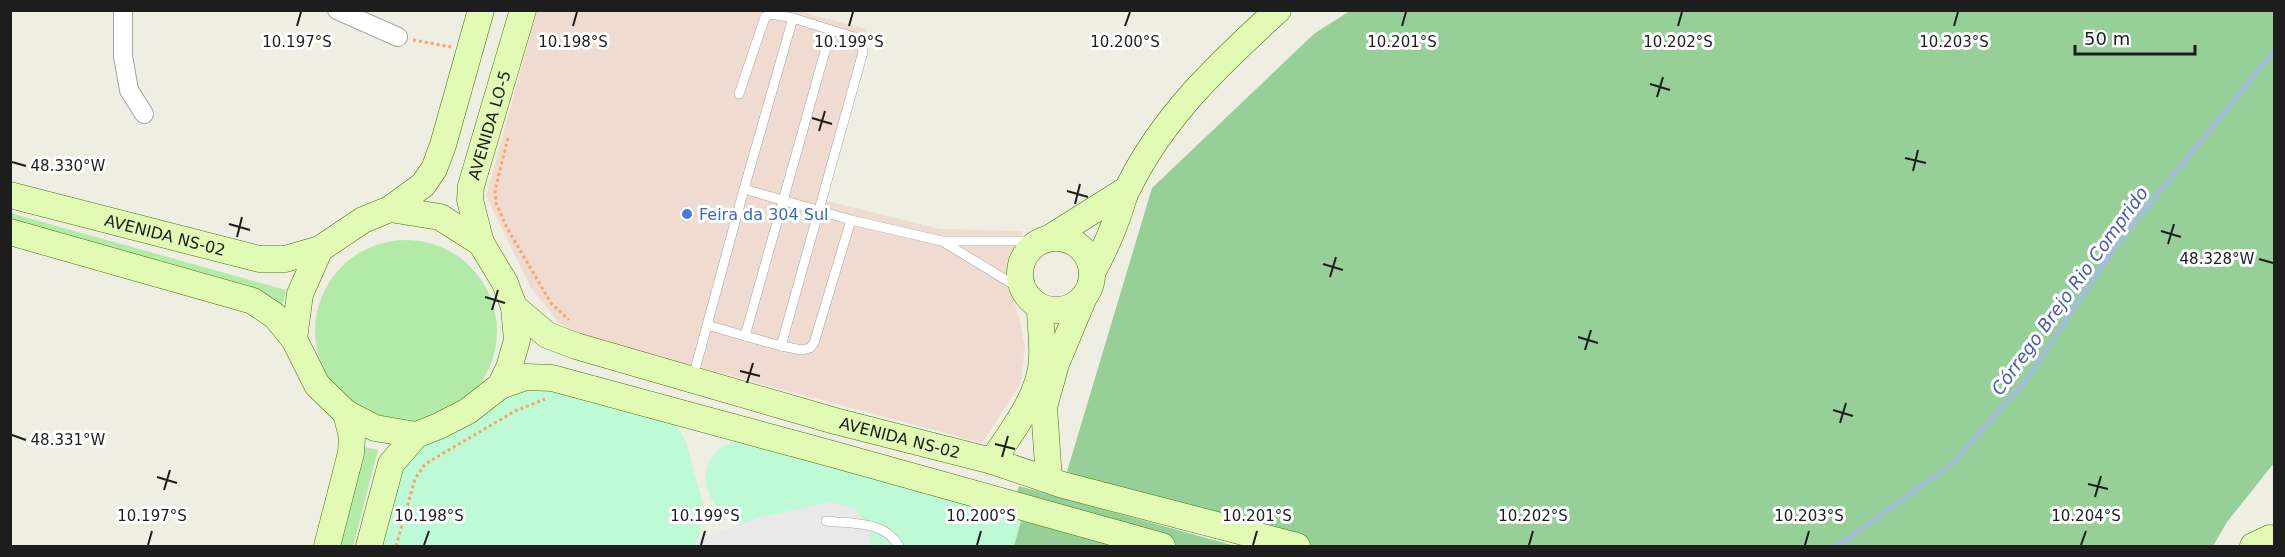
<svg xmlns="http://www.w3.org/2000/svg" width="2285" height="557" font-family="'DejaVu Sans',sans-serif">
<rect width="100%" height="100%" fill="#eeeee2"/>
<!-- commercial -->
<path fill="#f0dbd1" d="M537 11H797L867 29 819 199 940 229 1023 231 1009 266 1013 298 1019 317 1025 347 1020 385 982 443 583 336 558 322 531 288 486 196Z"/>
<!-- grass -->
<g fill="#b3eaa7">
<path d="M10 213 286 290 282 306 11 226Z"/>
<circle cx="406" cy="331" r="91"/>
<path d="M364 447 378 450 353 546H338Z"/>
</g>
<!-- forest -->
<g fill="#96cf97">
<path d="M1350 11H2274V463L2227 522 2213 546H1297L1063 485 1152 188 1315 33Z"/>
<path d="M1019 486 1235 546H1003Z"/>
</g>
<!-- park -->
<g fill="#befad5">
<path d="M526 381 677 425 686 442 705 511 697 546H373L383 500 419 439Z"/>
<path d="M745 437 1023 514 1014 546H872L868 530 830 502 759 518 738 525 733 517 720 512C706 494 698 471 716 452 722 445 737 441 745 437Z"/>
</g>
<!-- parking -->
<path fill="#e9e9e9" d="M830 502 856 508 868 530 872 546H697V540L738 525 759 518Z"/>
<g fill="none" stroke-linecap="round" stroke-linejoin="round">
<!-- stream -->
<path stroke="#a2bddd" stroke-width="4.5" d="M1837 546 1953 463 2028 377 2117 244 2274 51"/>
<defs>
<g id="lane">
<path d="M739 94 765 17 771 14 793 18"/>
<path d="M744 189 793 18 831 30 745 336 781 346 863 52 861 43 854 37 831 30"/>
<path d="M942 241 1024 291"/>
<path d="M707 325 745 336"/>
<path d="M781 346 802 350 810 348 814 343 851 220"/>
<path d="M693 377 744 189 851 220 942 241H1040"/>
<path d="M826 521C852 524 884 520 899 546"/>
</g>
<g id="street">
<path d="M123 10V56L129 90 144 114"/>
<path d="M337 10 398 37"/>
</g>
<g id="secondary">
<path id="s1" d="M10 195 259 259H285L320 249"/>
<path d="M390 209 440 217 481 243 505 283 514 307 517 340 509 368 500 386 468 411 439 426 416 435 375 428 346 413 317 385 294 339 300 294 320 249 363 220Z"/>
<path d="M390 209 423 185 434 169 443 145 481 10"/>
<path d="M10 232 253 301 275 316 294 339"/>
<path d="M1051 237 1126 190"/>
<circle cx="1056" cy="274" r="36"/>
<path id="s2" d="M481 243 470 200 471 186 523 10"/>
<path d="M1092 273C1102 255 1110 237 1117 218 1121 208 1123 197 1128 188 1163 116 1220 63 1278 10"/>
<path id="s3" d="M514 307 547 335 576 346 835 421 992 461 1063 485 1297 546"/>
<path d="M500 386 526 377 552 378 825 452 1162 546"/>
<path d="M992 461C1012 431 1041 395 1042 358 1043 341 1040 324 1040 307"/>
<path d="M1049 480 1044 407 1056 364 1084 297"/>
<path d="M327 546 351 453 352 437 346 413"/>
<path d="M369 546 391 464 416 435"/>
<path d="M2253 546 2270 538"/>
</g>
</defs>
<!-- lane casing -->
<use href="#lane" stroke="#a4a4a4" stroke-width="10"/>
<!-- street casing -->
<use href="#street" stroke="#a4a4a4" stroke-width="20"/>
<!-- secondary casing -->
<use href="#secondary" stroke="#467503" stroke-width="27"/>
<!-- path -->
<g stroke="#fca366" stroke-width="3" stroke-dasharray="3 3" stroke-linecap="butt">
<path d="M413 40 451 47"/>
<path d="M508 138 495 190 496 203 507 228 551 303 569 320"/>
<path d="M396 546 415 479 425 464 515 411 545 399"/>
</g>
<!-- lane -->
<use href="#lane" stroke="#fff" stroke-width="9"/>
<!-- street -->
<use href="#street" stroke="#fff" stroke-width="18"/>
<!-- secondary -->
<use href="#secondary" stroke="#e1fab4" stroke-width="26"/>
</g>
<!-- ticks -->
<path fill="none" stroke="#1d1d1d" stroke-width="2" d="M297 26 301 12M573 26 577 12M849 26 853 12M1125 26 1130 12M1402 26 1406 12M1678 26 1682 12M1954 26 1958 12M1650 84 1670 90M1657 97 1663 77M812 118 832 124M819 131 825 111M1905 158 1926 163M12 162 26 166M1913 171 1918 150M1067 191 1088 197M1075 204 1080 184M229 224 250 230M2161 231 2181 237M237 237 242 217M2168 244 2174 224M2259 259 2273 263M1323 264 1343 270M1330 277 1336 257M485 297 505 303M492 310 498 290M1578 337 1598 343M1585 350 1591 330M740 371 760 376M747 383 753 363M1833 410 1853 416M1840 423 1846 403M12 435 26 440M995 444 1015 449M1002 457 1008 436M157 477 177 483M2088 484 2108 489M164 490 170 470M2095 497 2101 476M148 545 152 531M424 545 429 531M701 545 705 531M977 545 981 531M1253 545 1257 531M1529 545 1533 531M1805 545 1809 531M2081 545 2086 531"/>
<!-- markers -->
<circle fill="#3f7fe0" stroke="#fff" stroke-width="2" cx="687" cy="214" r="6"/>
<g text-anchor="middle" stroke-width="6" stroke-linejoin="round" paint-order="stroke">
<!-- street labels -->
<g font-size="16" fill="#1d1d1d" stroke="#fff">
<text dy="6" stroke="none"><textPath href="#s2" startOffset="122">AVENIDA LO-5</textPath></text>
<text dy="6" stroke="none"><textPath href="#s1" startOffset="160">AVENIDA NS-02</textPath></text>
<text dy="6" stroke="none"><textPath href="#s3" startOffset="411">AVENIDA NS-02</textPath></text>
</g>
<!-- shop labels -->
<g font-size="16" fill="#366cbe" stroke="#fff" text-anchor="start">
<text x="699" y="220">Feira da 304 Sul</text>
</g>
<!-- water labels -->
<g font-size="18" font-style="italic" fill="#485cae" stroke="#fff">
<text transform="translate(2070 291) rotate(-54)" y="6">Córrego Brejo Rio Comprido</text>
</g>
</g>
<g font-size="15" text-anchor="middle" fill="#1d1d1d" stroke="#fff" stroke-width="6" stroke-linejoin="round" paint-order="stroke">
<text x="297" y="47">10.197°S</text>
<text x="573" y="47">10.198°S</text>
<text x="849" y="47">10.199°S</text>
<text x="1125" y="47">10.200°S</text>
<text x="1402" y="47">10.201°S</text>
<text x="1678" y="47">10.202°S</text>
<text x="1954" y="47">10.203°S</text>
<text x="68" y="171">48.330°W</text>
<text x="2217" y="264">48.328°W</text>
<text x="68" y="445">48.331°W</text>
<text x="152" y="521">10.197°S</text>
<text x="429" y="521">10.198°S</text>
<text x="705" y="521">10.199°S</text>
<text x="981" y="521">10.200°S</text>
<text x="1257" y="521">10.201°S</text>
<text x="1533" y="521">10.202°S</text>
<text x="1809" y="521">10.203°S</text>
<text x="2086" y="521">10.204°S</text>
</g>
<!-- border -->
<rect width="2285" height="557" fill="none" stroke="#1d1d1d" stroke-width="24"/>
<!-- scale -->
<path d="M2075 45v9h120v-9" fill="none" stroke="#1d1d1d" stroke-width="3"/>
<text x="2084" y="45" font-size="18" fill="#1d1d1d" stroke="#ffffff" stroke-width="4.5" paint-order="stroke">50 m</text>
</svg>
